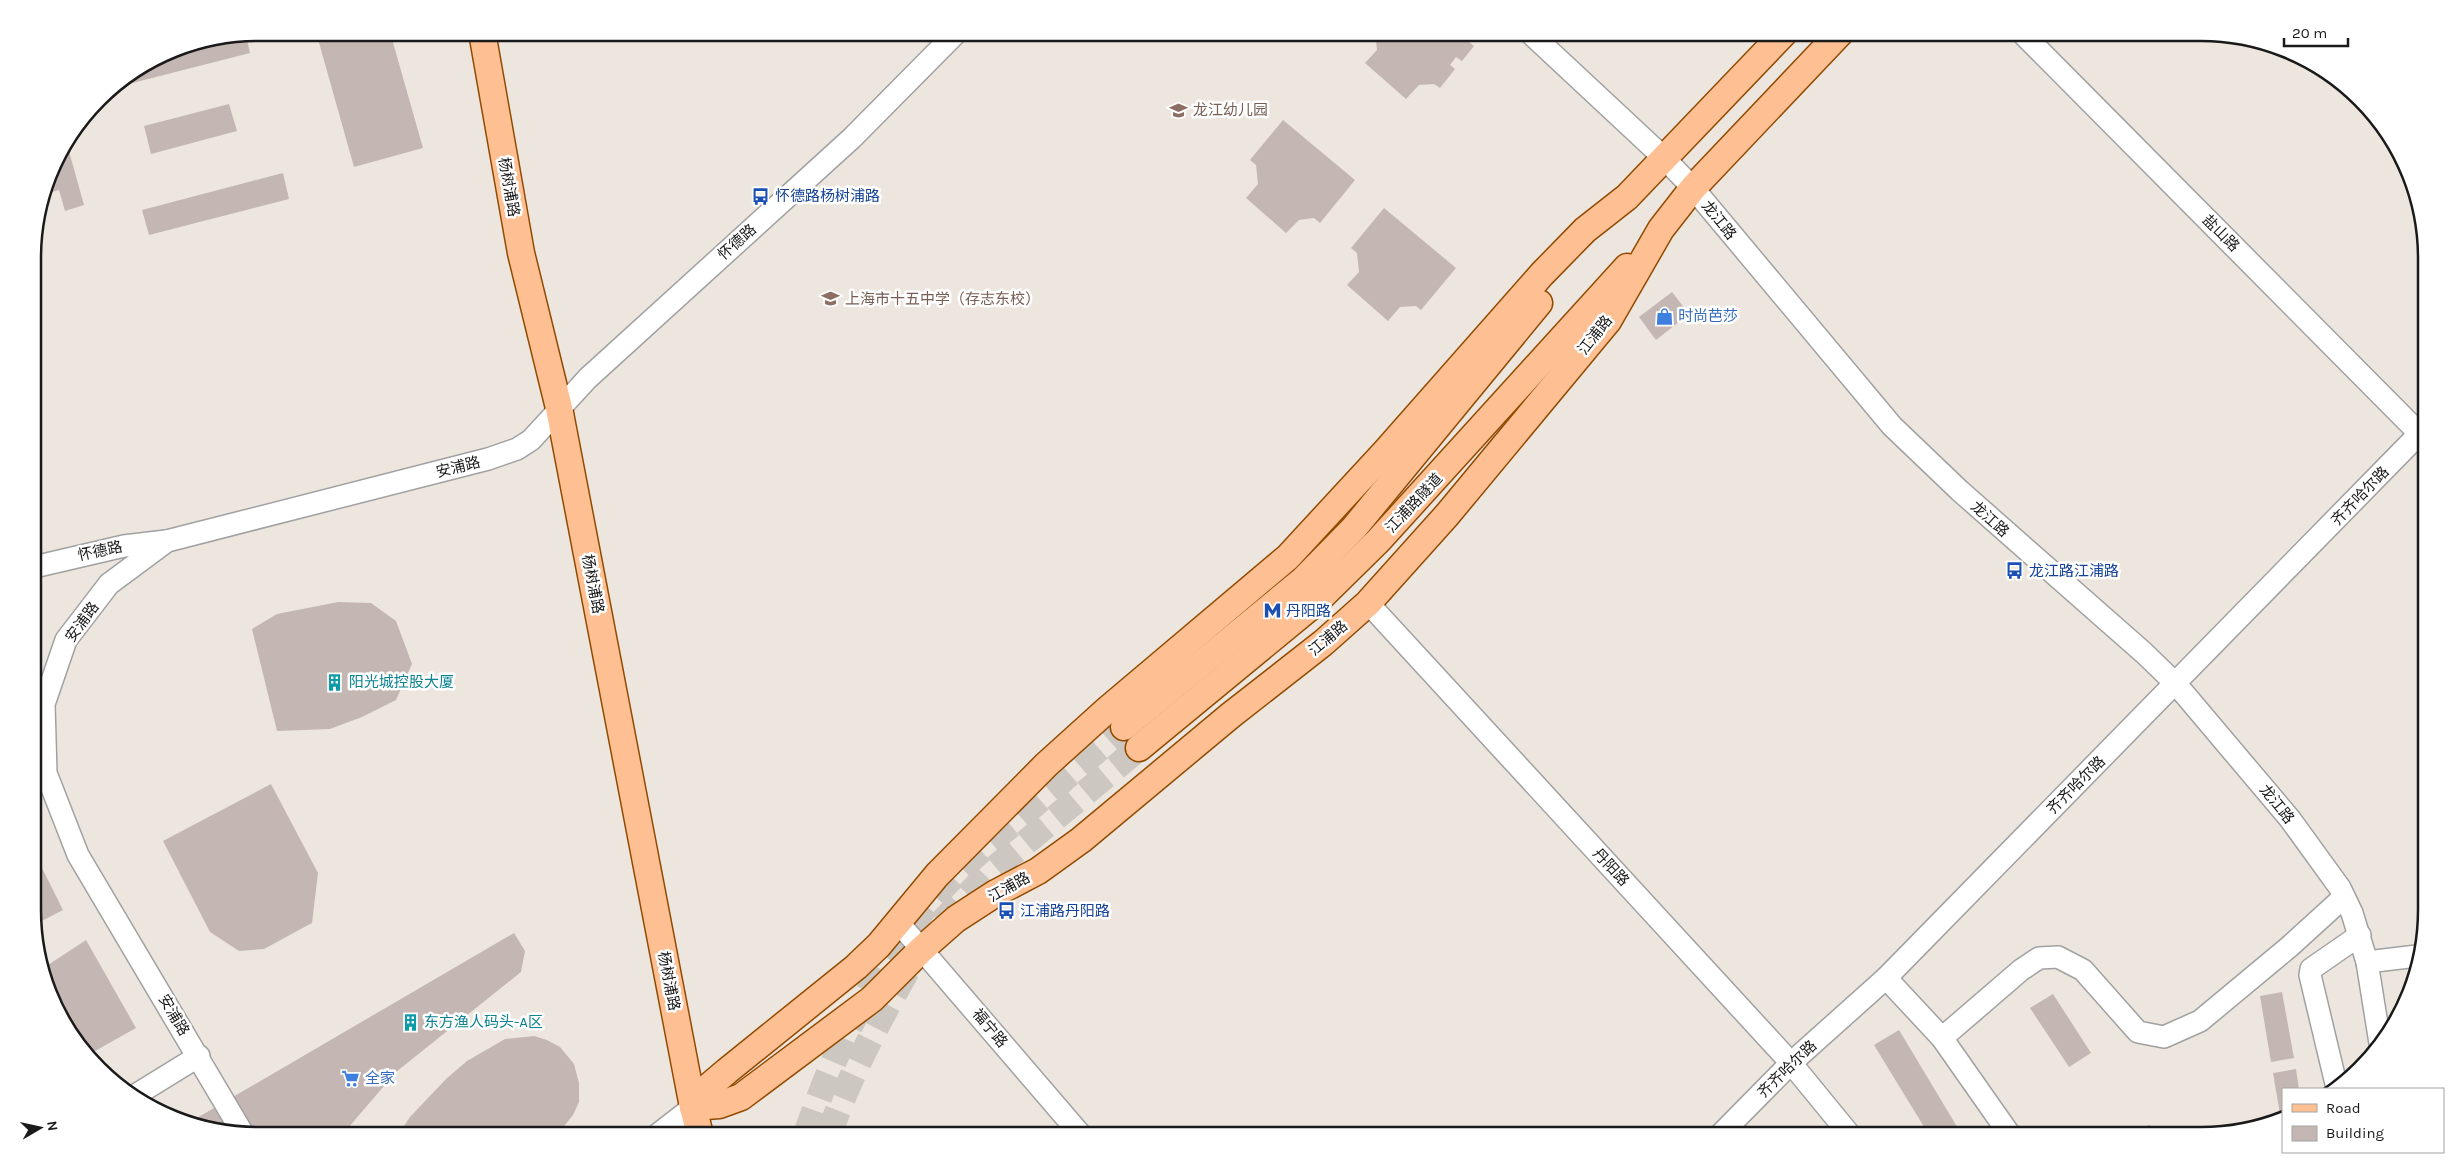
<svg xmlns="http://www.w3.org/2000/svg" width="2459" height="1168" font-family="Karla,'Noto Sans SC',sans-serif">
<rect width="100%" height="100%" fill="#ede6df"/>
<!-- building -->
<g fill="#c4b7b3">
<path d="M316 32H390L423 148 354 167Z"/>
<path d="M1375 32H1457L1474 46 1462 61 1456 57 1450 65 1455 69 1440 88 1434 84 1419 85 1406 99 1365 63 1377 50Z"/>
<path d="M1621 32H1653L1649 36 1626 37Z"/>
<path d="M246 35 250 53 109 89 172 50Z"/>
<path d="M229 104 237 131 151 154 144 126Z"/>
<path d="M1283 120 1355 180 1320 223 1314 218 1299 220 1286 233 1246 198 1258 184 1256 165 1250 160Z"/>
<path d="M67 144 84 205 65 211 59 190 46 194 56 158Z"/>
<path d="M283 173 289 199 149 235 142 210Z"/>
<path d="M1384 208 1456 268 1421 310 1416 306 1400 307 1388 321 1347 285 1359 272 1357 253 1351 248Z"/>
<path d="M1672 292 1689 314 1656 340 1639 317Z"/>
<path d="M338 602 371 603 396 621 412 664 396 700 362 717 330 729 277 731 252 629 277 614Z"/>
<path d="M271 784 318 873 312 923 264 949 239 951 210 932 163 841Z"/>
<path d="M34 852 63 910 34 925Z"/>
<path d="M514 933 525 951 521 972 396 1072 342 1135 258 1136 190 1122Z"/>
<path d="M86 940 136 1028 88 1055 79 1047 50 996 42 969Z"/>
<path d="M2282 992 2294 1058 2271 1062 2260 996Z"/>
<path d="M2053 994 2091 1053 2069 1067 2030 1008Z"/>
<path d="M1899 1030 1962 1135H1929L1874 1045Z"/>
<path d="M534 1036 547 1040 560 1047 574 1064 579 1083V1102L573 1115 557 1135H398L410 1117 446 1079 467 1061 505 1039Z"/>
<path d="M2296 1069 2299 1089H2283V1119L2281 1120 2273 1073Z"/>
<path d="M2150 1125 2153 1135H2136L2135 1129Z"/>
</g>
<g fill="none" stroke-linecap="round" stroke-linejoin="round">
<!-- major-tunnel -->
<g stroke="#cdc7c1" stroke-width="26" stroke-dasharray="26 13" stroke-linecap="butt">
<path d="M941 923 988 874 1139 748"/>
<path d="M806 1135C833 1053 873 969 930 902 956 871 987 845 1018 819 1053 788 1089 758 1124 727"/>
<path d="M829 1135C849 1076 878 1022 909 967"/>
</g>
<defs>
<g id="minor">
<path d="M1529 32 1663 157 1693 188 1892 426 1960 491 2144 653 2176 684 2290 819 2340 888 2352 913 2367 962 2380 1043"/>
<path d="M2021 32 2420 434"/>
<path d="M34 567 124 546 166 541"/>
<path d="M1368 603 1791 1063 1850 1135"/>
<path d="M898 922 1081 1135"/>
<path d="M2367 962 2417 956"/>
<path d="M1886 978 1942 1038"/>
<path d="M2337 1088 2310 975 2311 969 2360 935"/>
<path d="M134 1096 199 1056"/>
<path d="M242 1132 78 855 46 773 44 704 66 640 109 584 167 541 488 459 517 449 531 440 588 378 852 138 957 32"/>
<path d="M657 1135 693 1107"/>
<path d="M1720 1135 1791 1063 1886 978 2425 428"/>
<path d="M2010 1135 1942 1038 2021 970 2039 958 2058 957 2083 970 2138 1032 2164 1037 2200 1021 2289 947 2344 897"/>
</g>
<g id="major">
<path d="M482 32 521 253 559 408 693 1107 700 1135"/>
<path d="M1124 727 1303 580 1354 528 1539 303"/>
<path d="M1139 748 1315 603 1378 541 1627 267"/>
<path d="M693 1107 719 1105 741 1097 872 999 922 949 956 919 996 893 1038 871 1081 840 1231 715 1323 643 1368 603 1447 515 1608 321 1661 229 1693 188 1841 32"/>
<path d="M693 1107 707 1088 727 1071 856 967 879 945 937 875 1046 765 1108 709 1288 557 1385 452 1542 274 1585 230 1627 197 1785 32"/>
</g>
</defs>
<!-- minor casing -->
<use href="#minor" stroke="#a1a1a1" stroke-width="24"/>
<!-- major casing -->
<use href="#major" stroke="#914b00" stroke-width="29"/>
<!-- minor -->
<use href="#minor" stroke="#fff" stroke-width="21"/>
<!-- major -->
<use href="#major" stroke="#febf93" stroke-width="26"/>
</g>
<!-- icons -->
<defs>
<symbol id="school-bare" viewBox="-9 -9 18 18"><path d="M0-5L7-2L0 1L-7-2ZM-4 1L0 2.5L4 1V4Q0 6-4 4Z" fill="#8d6e63" stroke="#fff" stroke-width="2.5" paint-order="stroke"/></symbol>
<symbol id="bus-bare" viewBox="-9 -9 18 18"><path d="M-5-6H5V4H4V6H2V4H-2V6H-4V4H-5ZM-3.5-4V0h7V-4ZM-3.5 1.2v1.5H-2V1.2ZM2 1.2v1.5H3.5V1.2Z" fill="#1a4fb4" stroke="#fff" stroke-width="2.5" paint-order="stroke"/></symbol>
<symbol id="shop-bare" viewBox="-9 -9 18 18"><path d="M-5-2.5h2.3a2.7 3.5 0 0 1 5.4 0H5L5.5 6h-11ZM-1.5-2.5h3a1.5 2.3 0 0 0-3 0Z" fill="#3f7fe0" stroke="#fff" stroke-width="2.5" paint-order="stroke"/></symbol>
<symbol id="metro-bare" viewBox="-9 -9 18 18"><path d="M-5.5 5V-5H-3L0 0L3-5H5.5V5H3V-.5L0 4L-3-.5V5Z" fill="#1a4fb4" stroke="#fff" stroke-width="2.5" paint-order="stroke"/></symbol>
<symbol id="building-bare" viewBox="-9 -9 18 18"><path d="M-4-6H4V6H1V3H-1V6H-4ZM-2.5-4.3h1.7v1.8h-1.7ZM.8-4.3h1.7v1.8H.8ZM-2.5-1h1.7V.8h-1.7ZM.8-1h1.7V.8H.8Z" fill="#0f9aa8" stroke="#fff" stroke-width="2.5" paint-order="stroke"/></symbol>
<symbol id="supermarket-bare" viewBox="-9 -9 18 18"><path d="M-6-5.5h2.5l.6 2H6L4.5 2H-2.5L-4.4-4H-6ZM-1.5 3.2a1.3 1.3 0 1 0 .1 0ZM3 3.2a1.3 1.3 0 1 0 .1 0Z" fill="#3f7fe0" stroke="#fff" stroke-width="2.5" paint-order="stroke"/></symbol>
</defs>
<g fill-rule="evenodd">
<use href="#school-bare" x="1166" y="98" width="25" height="25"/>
<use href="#bus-bare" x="748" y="184" width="25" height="25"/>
<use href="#school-bare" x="818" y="286" width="25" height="25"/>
<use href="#shop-bare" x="1652" y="304" width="25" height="25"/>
<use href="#bus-bare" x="2002" y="558" width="25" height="25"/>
<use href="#metro-bare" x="1260" y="598" width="25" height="25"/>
<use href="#building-bare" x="322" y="670" width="25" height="25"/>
<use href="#bus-bare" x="994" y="898" width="25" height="25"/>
<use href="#building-bare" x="398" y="1010" width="25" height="25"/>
<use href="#supermarket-bare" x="338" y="1066" width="25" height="25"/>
</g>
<g text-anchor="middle" stroke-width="5" stroke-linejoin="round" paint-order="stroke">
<!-- education labels -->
<g font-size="15" fill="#785e54" stroke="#fff" text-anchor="start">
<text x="1193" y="115">龙江幼儿园</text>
<text x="845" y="304">上海市十五中学（存志东校）</text>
</g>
<!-- street labels -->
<g font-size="15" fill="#1a1a1a" stroke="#fff">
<text transform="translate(509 187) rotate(80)" y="5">杨树浦路</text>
<text transform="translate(1719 220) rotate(51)" y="5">龙江路</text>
<text transform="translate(2221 233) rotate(45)" y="5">盐山路</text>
<text transform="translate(737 242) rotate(-42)" y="5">怀德路</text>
<text transform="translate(1595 335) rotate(-52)" y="5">江浦路</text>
<text transform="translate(458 467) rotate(-14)" y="5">安浦路</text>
<text transform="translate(2360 496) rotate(-46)" y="5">齐齐哈尔路</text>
<text transform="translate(1414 503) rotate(-47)" y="5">江浦路隧道</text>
<text transform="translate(1990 519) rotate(42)" y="5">龙江路</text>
<text transform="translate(100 551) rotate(-12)" y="5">怀德路</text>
<text transform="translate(593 584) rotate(79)" y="5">杨树浦路</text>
<text transform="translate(82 622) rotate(-54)" y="5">安浦路</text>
<text transform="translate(1328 638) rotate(-40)" y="5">江浦路</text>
<text transform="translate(2076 785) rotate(-45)" y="5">齐齐哈尔路</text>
<text transform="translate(2277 804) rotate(51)" y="5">龙江路</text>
<text transform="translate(1611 867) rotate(47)" y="5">丹阳路</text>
<text transform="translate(1009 887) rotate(-29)" y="5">江浦路</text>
<text transform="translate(669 981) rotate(79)" y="5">杨树浦路</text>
<text transform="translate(174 1015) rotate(59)" y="5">安浦路</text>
<text transform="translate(990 1028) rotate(50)" y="5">福宁路</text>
<text transform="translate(1787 1069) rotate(-44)" y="5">齐齐哈尔路</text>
</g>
<!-- transit labels -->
<g font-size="15" fill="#164399" stroke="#fff" text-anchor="start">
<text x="775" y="201">怀德路杨树浦路</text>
<text x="2029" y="576">龙江路江浦路</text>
<text x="1286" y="616">丹阳路</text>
<text x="1020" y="916">江浦路丹阳路</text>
</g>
<!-- shop labels -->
<g font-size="15" fill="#366cbe" stroke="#fff" text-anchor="start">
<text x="1678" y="321">时尚芭莎</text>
<text x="365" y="1083">全家</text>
</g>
<!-- culture labels -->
<g font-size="15" fill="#0d838f" stroke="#fff" text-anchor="start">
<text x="349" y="687">阳光城控股大厦</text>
<text x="424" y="1027">东方渔人码头-A区</text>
</g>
</g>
<!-- crop -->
<path d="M0 0H2459V1168H0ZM258 41H2201A217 217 0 0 1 2418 258V910A217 217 0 0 1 2201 1127H258A217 217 0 0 1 41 910V258A217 217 0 0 1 258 41Z" fill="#fff" fill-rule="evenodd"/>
<path fill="none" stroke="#1a1a1a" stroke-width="2.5" d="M258 41H2201A217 217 0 0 1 2418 258V910A217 217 0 0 1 2201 1127H258A217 217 0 0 1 41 910V258A217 217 0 0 1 258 41Z"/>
<!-- legend -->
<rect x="2282" y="1088" width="162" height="65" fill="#ffffff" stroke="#a3a3a3"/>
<rect x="2292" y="1104" width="25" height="8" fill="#febf93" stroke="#a3a3a3"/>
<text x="2326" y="1113" font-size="15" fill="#1a1a1a">Road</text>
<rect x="2292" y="1126" width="25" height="15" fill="#c4b7b3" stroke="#a3a3a3"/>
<text x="2326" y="1138" font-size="15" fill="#1a1a1a">Building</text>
<!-- north arrow -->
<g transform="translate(40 1128) rotate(81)" stroke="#ffffff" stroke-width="4" paint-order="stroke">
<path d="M0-4L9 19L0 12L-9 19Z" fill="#1a1a1a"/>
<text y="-8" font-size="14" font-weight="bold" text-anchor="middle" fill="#1a1a1a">N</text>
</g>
<!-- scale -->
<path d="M2284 38v8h64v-8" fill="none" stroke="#1a1a1a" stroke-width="2.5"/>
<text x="2292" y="38" font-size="15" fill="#1a1a1a" stroke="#ffffff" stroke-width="4" paint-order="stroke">20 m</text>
</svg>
